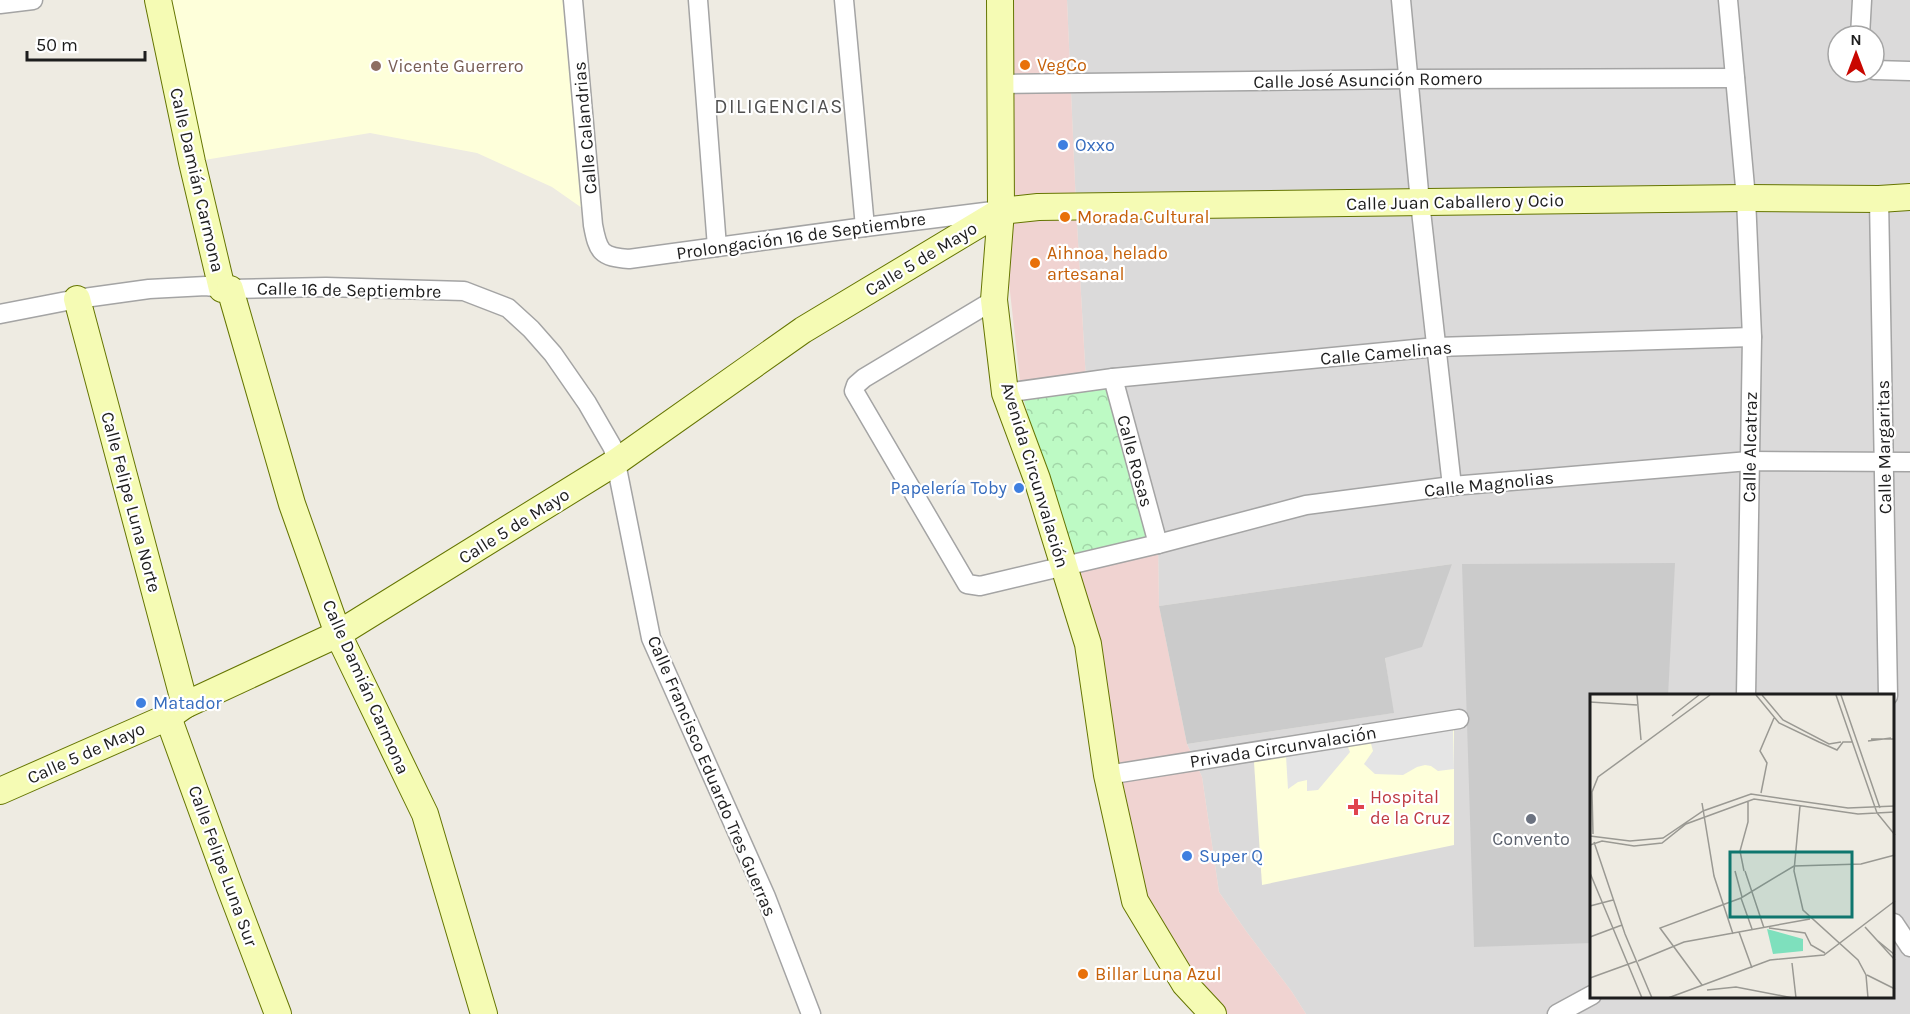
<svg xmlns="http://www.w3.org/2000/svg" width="1910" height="1014" font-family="Karla,sans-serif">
<defs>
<pattern id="park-crowns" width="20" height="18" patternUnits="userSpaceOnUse" patternTransform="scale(1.5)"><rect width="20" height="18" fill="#bdfac4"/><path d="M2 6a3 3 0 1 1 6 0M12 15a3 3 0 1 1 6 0" fill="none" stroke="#a2d6a8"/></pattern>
</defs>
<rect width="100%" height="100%" fill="#eeebe2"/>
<!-- residential -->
<path fill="#dbdada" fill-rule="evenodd" d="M1067 0H1910V1014H1306L1292 992 1246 931 1219 892 1202 777 1187 744 1393 713 1385 657 1452 564 1159 606 1158 544 1086 381 1076 206ZM1838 36H1874V72H1838ZM1592 696H1894V998H1592Z"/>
<!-- commercial -->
<g fill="#f0d3d1">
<path d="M1000 0H1067L1076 206 1086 381 1021 390 1001 211Z"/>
<path d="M1158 544 1159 606 1187 744 1202 777 1219 892 1246 931 1292 992 1306 1014H1213L1135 901 1088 644 1094 617 1075 564Z"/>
</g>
<!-- education -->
<g fill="#feffda">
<path d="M158 0H573L592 215 552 187 477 153 370 133 192 162Z"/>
<path d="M1449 726 1454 729V845L1262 885 1254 762Z"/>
</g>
<!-- religious -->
<g fill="#cbcbcb">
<path d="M1675 563 1668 696H1592V943L1474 947 1462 564Z"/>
<path d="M1452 564 1422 647 1385 658 1394 713 1187 744 1159 606Z"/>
</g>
<!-- park -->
<path fill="url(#park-crowns)" d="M1113 378 1158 544 1075 564 1046 479 1021 390Z"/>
<!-- parking -->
<g fill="#e5e5e5">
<path d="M1453 727 1454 769 1438 771 1431 766 1425 765 1417 767 1403 775 1375 774 1364 764 1373 751 1370 740Z"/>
<path d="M1347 745 1350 752 1318 790 1307 791V780L1298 782 1288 789 1286 756Z"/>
</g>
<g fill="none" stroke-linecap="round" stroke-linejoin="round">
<defs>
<g id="street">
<path d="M573 0 593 225C598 252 601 257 629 259L865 227 993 211"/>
<path d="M698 0 717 247"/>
<path d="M844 0 865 227"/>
<path d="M1401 0 1420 202 1452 486"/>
<path d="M1728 0 1746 198 1752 337 1746 696"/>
<path d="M0 4 33 0"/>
<path d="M1860 36 1862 0"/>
<path d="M1874 70 1910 71"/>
<path d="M1002 84 1408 79 1735 78"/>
<path d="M1879 199 1888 696"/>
<path d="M994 300 864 378 856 385 854 391 967 584 980 586 1158 544 1306 505 1452 486 1749 461 1910 462"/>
<path d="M0 314 77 299 149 289 206 286 230 289 326 287 464 291 508 308 531 329 553 354 587 403 613 448 651 638 766 897 811 1014"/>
<path d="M1113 378 1158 544"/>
<path d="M1005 393 1113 378 1436 347 1752 337"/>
<path d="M1107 775 1459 719"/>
<path d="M1894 923 1910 947"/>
<path d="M1557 1014 1592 995"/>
</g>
<g id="secondary">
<path d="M158 0 192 162 222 289"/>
<path d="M1000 0 1001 211 994 300 1005 393 1037 479 1088 644 1107 775 1135 901 1185 984 1213 1014"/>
<path d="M230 289 292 504 338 634 425 814 484 1014"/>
<path d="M77 299 185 705"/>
<path d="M168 717 229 885 278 1014"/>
<path d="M0 791 168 717 185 705 338 634 616 462 803 330 1001 211 1038 207 1746 198 1879 199 1910 197"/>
</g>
</defs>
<!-- street casing -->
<use href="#street" stroke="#a4a4a4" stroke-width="21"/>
<!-- secondary casing -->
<use href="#secondary" stroke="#657502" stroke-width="28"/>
<!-- street -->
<use href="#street" stroke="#fff" stroke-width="18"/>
<!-- secondary -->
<use href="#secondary" stroke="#f5fbb4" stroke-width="26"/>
</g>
<!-- markers -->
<g fill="#e8710a" stroke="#fff" stroke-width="2">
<circle cx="1025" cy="65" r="6"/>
<circle cx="1065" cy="217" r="6"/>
<circle cx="1035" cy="263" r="6"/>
<circle cx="1083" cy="974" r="6"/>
</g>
<circle fill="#8d6e63" stroke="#fff" stroke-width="2" cx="376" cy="66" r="6"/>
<g fill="#3f7fe0" stroke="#fff" stroke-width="2">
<circle cx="1063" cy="145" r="6"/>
<circle cx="1019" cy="488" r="6"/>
<circle cx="141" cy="703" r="6"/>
<circle cx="1187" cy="856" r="6"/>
</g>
<path fill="#e0444e" stroke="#fff" stroke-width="2" d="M1353 798h6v6h6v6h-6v6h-6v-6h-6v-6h6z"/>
<circle fill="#6b7280" stroke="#fff" stroke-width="2" cx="1531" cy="819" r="6"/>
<g text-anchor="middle" stroke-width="4.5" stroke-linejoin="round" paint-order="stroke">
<!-- food labels -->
<g font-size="18" fill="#c56008" stroke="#fff" text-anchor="start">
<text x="1037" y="71">VegCo</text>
<text x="1077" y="223">Morada Cultural</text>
<text x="1047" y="259">Aihnoa, helado<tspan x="1047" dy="21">artesanal</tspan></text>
<text x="1095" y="980">Billar Luna Azul</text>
</g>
<!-- education labels -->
<g font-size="18" fill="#785e54" stroke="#fff" text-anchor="start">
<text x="388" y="72">Vicente Guerrero</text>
</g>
<!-- street labels -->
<g font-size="18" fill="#1d1d1d" stroke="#fff">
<text transform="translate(1368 80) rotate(-1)" y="6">Calle José Asunción Romero</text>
<text transform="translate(585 128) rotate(-95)" y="6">Calle Calandrias</text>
<text transform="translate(197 180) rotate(77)" y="6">Calle Damián Carmona</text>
<text transform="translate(1455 202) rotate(-1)" y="6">Calle Juan Caballero y Ocio</text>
<text transform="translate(801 236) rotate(-8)" y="6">Prolongación 16 de Septiembre</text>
<text transform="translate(921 259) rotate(-31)" y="6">Calle 5 de Mayo</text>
<text transform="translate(349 290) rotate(1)" y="6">Calle 16 de Septiembre</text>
<text transform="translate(1386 353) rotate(-5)" y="6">Calle Camelinas</text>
<text transform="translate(1750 447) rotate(-89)" y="6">Calle Alcatraz</text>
<text transform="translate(1884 447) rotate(-91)" y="6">Calle Margaritas</text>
<text transform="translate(1135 461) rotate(75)" y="6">Calle Rosas</text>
<text transform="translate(1035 475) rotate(73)" y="6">Avenida Circunvalación</text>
<text transform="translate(1489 484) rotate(-6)" y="6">Calle Magnolias</text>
<text transform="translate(131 502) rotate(75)" y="6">Calle Felipe Luna Norte</text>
<text transform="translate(514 526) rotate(-32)" y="6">Calle 5 de Mayo</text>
<text transform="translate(366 687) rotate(66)" y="6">Calle Damián Carmona</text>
<text transform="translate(1283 747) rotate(-9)" y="6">Privada Circunvalación</text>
<text transform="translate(86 753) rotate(-24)" y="6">Calle 5 de Mayo</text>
<text transform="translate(712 776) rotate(67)" y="6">Calle Francisco Eduardo Tres Guerras</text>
<text transform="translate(223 866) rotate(70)" y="6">Calle Felipe Luna Sur</text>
</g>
<!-- shop labels -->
<g font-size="18" fill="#366cbe" stroke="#fff" text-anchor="start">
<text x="1075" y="151">Oxxo</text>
<text x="1007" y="494" text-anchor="end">Papelería Toby</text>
<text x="153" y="709">Matador</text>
<text x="1199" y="862">Super Q</text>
</g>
<!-- health labels -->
<g font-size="18" fill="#be3a42" stroke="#fff" text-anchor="start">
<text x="1370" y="803">Hospital<tspan x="1370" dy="21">de la Cruz</tspan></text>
</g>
<!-- worship labels -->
<g font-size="18" fill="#5b616d" stroke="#fff">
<text x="1531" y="845">Convento</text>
</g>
<!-- neighbourhood labels -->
<g font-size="20" letter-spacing="1.5" fill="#505050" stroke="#fff">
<text x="779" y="113">DILIGENCIAS</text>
</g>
</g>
<!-- overview -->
<g transform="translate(1590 694)">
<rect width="304" height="304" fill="#eeebe2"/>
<path d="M177 235 213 245V257L183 260Z" fill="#7ee0bd"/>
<path fill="none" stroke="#9a9993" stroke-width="1.5" d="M47 1 51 46M166 1 189 29 229 48 247 56 253 48H262M172 1 193 26 239 50 251 48M246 1 287 119 305 141M251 1 290 114M0 8 47 11M82 22 109 1M281 45H305M278 47 301 44M171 99 177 69 170 57 184 24M112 109 124 182 143 240M210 112 204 177 213 216 268 266 276 281 278 304M3 140 2 98 8 83 120 1M0 142 40 147 73 144 113 117 161 100 258 114 305 112M4 148 35 240 62 304M0 151 12 147 44 152 72 149 96 130 164 105 268 120 305 118M145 177 152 203M154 177 150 157 158 128V107M155 177 174 234M0 179 52 304M151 204 162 235M0 212 23 206M275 233 305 266M179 234 215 239 221 251 235 259M149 238 162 274M0 243 32 231M288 247 305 261M48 267 94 248 220 225M202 269 206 304M277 281 305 295M0 284 47 267M112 291 70 234 151 204 204 172 271 170 305 161M117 296 146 293 203 304M78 304 180 266 234 261 305 207"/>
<path fill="#0f766e" fill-opacity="0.15" stroke="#0f766e" stroke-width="3" d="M140 158H262V223H140Z"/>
<rect width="304" height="304" fill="none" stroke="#1d1d1d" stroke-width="3"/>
</g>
<!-- north arrow -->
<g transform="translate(1856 54)"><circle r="28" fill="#ffffff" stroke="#a5a5a5" stroke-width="1.5"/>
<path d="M0-4.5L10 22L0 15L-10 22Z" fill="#c90700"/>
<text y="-9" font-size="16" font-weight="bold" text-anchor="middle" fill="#1d1d1d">N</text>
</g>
<!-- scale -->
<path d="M27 51v9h118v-9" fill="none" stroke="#1d1d1d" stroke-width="3"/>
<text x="36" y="51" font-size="18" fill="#1d1d1d" stroke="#ffffff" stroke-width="4.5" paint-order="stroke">50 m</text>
</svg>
